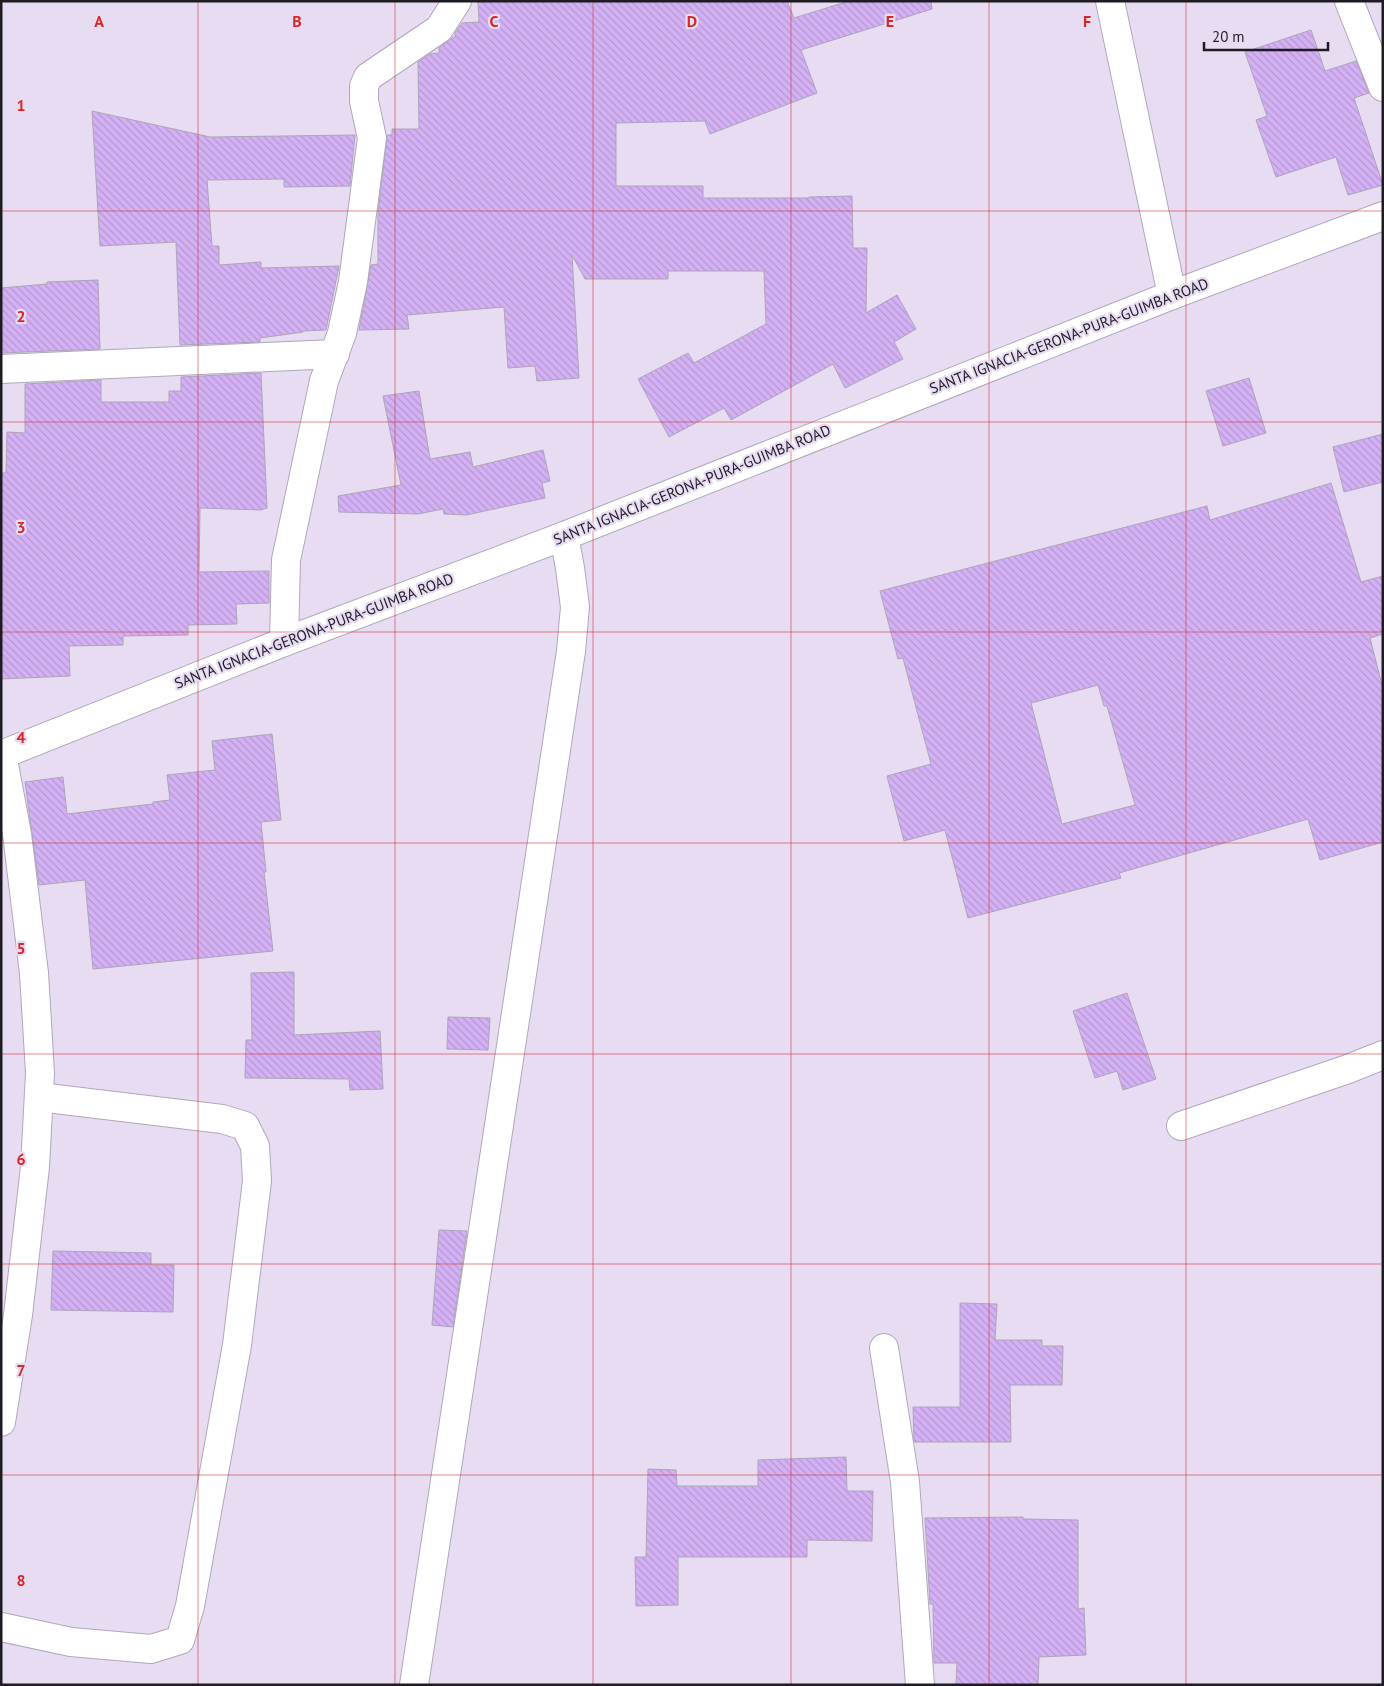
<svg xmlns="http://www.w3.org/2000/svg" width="1384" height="1686" font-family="'PT Sans',sans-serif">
<defs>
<pattern id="building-back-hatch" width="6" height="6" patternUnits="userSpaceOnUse" patternTransform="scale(1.25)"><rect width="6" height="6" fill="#d3b1f4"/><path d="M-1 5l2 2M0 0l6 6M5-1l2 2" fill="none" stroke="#b598d1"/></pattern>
</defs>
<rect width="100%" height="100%" fill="#e7dcf2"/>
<!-- building -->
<g fill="url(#building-back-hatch)" stroke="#aea4b9" fill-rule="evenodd">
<path d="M502 1H787L794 18 849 1H931L932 9 801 50 817 93 710 134 705 121 616 123V186H703V198H809V197L852 196 853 248H867L866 313 897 295 916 329 894 342 903 359 845 388 833 364 731 420 724 408 669 437 638 379 688 353 694 363 766 324 764 271H668V279H585L572 255 579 378 537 381 535 366 508 368 504 307 407 315 409 329 359 330 371 265 378 264V214L387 135H392V129H419L418 62 430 54 439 53V48L452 38 455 37V33L462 23 479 22 478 2Z"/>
<path d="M1311 30 1325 71 1356 61 1369 93 1354 98 1383 185 1348 195 1336 157 1276 177 1256 120 1267 116 1245 52Z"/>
<path d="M92 111 210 137 355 135 350 186 284 187V179L207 180 212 246H219V265L261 262V268L339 266 326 330 303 331V332L260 338V342L180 345 176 242 100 246Z"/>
<path d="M98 280 100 349 1 353V288L47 284V282Z"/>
<path d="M261 373 267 508 261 510 200 508 199 572 269 571V603L236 604 237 624 188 625V635L123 636V645L69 646 70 676 1 679V473H6L7 432 25 433V384L101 380V402H169V391H181V377Z"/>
<path d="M1249 378 1266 433 1223 446 1206 391Z"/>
<path d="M419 391 430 459 470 452 473 467 543 450 550 481 542 483 545 498 466 515 444 514 443 509 418 514 339 512 338 496 401 485 383 396Z"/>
<path d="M1383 434V482L1344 492 1333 447Z"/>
<path d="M1331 483 1361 582 1383 576V634L1370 638 1383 689V842L1320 860 1308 819 1119 873 1121 878 968 918 945 830 904 841 887 776 931 764 903 658 898 659 880 591 1207 506 1210 520ZM1098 685 1104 706H1107L1135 805 1062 824 1031 703Z"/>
<path d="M272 734 281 820 261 822 266 872H264L273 951 93 969 85 880 39 885 25 782 63 777 67 814 153 804V802L170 800 167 775 215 770 212 741Z"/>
<path d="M294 972V1035L380 1031 383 1089 350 1090 349 1079 245 1078 246 1040H252L251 973Z"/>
<path d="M1127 993 1156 1079 1123 1090 1117 1071 1095 1078 1073 1011Z"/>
<path d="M448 1017 490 1018 488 1050 447 1049Z"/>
<path d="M439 1230 467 1231 453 1327 432 1325Z"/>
<path d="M53 1251 151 1253V1265H174L173 1312 51 1310Z"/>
<path d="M960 1303 997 1304 995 1340H1042V1346H1063L1062 1385H1010L1011 1442H914L913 1407H960Z"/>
<path d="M846 1457 847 1491H873L872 1541 807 1540V1557H678V1605L636 1606 635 1557H646L648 1469 676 1470 677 1486H758V1460Z"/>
<path d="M1023 1517V1519L1078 1520V1609L1084 1608 1086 1655 1039 1657 1038 1685H956L957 1663H934L933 1604H930L925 1518Z"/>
</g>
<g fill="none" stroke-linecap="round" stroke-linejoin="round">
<defs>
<g id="minor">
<path d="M1110 1 1172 295"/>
<path d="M1349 1 1383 87"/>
<path d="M1 369 335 354"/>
<path d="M284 642 286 560 324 381 342 333 353 282 372 138 364 101V86L368 77 439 29 457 1"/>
<path d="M1181 1126 1348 1069 1383 1055"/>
<path d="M884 1348 905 1482 920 1685"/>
<path d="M1 1422 18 1315 35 1167 40 1073 34 973 17 834 2 754"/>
<path d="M1 1627 71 1642 151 1649 180 1640 190 1606 237 1345 257 1181 255 1146 245 1126 222 1119 39 1097"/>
<path d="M414 1685 571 651 575 607 570 568 564 536"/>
</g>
<path id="secondary" d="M1 755 284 642 564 536 1172 295 1383 216"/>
</defs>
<!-- minor casing -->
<use href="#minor" stroke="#b1a7bc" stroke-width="30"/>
<!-- secondary casing -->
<use href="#secondary" stroke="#b1a7bc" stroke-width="30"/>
<!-- minor -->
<use href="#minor" stroke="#fff" stroke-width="28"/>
<!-- secondary -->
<use href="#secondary" stroke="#fff" stroke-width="28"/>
</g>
<!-- grid -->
<path fill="none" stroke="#d62828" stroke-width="1" stroke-opacity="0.55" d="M198 1V1685M395 1V1685M593 1V1685M791 1V1685M989 1V1685M1186 1V1685M1 211H1383M1 422H1383M1 632H1383M1 843H1383M1 1054H1383M1 1264H1383M1 1475H1383"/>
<g text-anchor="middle" stroke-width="4.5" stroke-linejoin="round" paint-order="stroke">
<!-- street labels -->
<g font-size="15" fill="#1f1b23" stroke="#e7dcf2">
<text transform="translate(1069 336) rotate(-21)" y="5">SANTA IGNACIA-GERONA-PURA-GUIMBA ROAD</text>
<text transform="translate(692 485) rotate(-22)" y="5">SANTA IGNACIA-GERONA-PURA-GUIMBA ROAD</text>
<text transform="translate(314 631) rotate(-21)" y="5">SANTA IGNACIA-GERONA-PURA-GUIMBA ROAD</text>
</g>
</g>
<g font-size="16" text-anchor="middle" font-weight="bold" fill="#d62828" stroke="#e7dcf2" stroke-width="4.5" stroke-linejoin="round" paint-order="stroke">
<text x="99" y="27">A</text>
<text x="297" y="27">B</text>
<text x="494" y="27">C</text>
<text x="692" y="27">D</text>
<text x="890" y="27">E</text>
<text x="1087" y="27">F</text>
<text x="21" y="111">1</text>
<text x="21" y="322">2</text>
<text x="21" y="533">3</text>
<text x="21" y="743">4</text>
<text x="21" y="954">5</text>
<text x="21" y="1165">6</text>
<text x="21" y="1376">7</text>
<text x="21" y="1586">8</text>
</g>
<!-- border -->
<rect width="1384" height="1686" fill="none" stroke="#1f1b23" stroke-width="5"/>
<!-- scale -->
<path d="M1204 42v8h124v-8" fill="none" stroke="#1f1b23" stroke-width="2.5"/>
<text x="1212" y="42" font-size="15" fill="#1f1b23" stroke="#e7dcf2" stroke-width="4" paint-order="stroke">20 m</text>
</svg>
